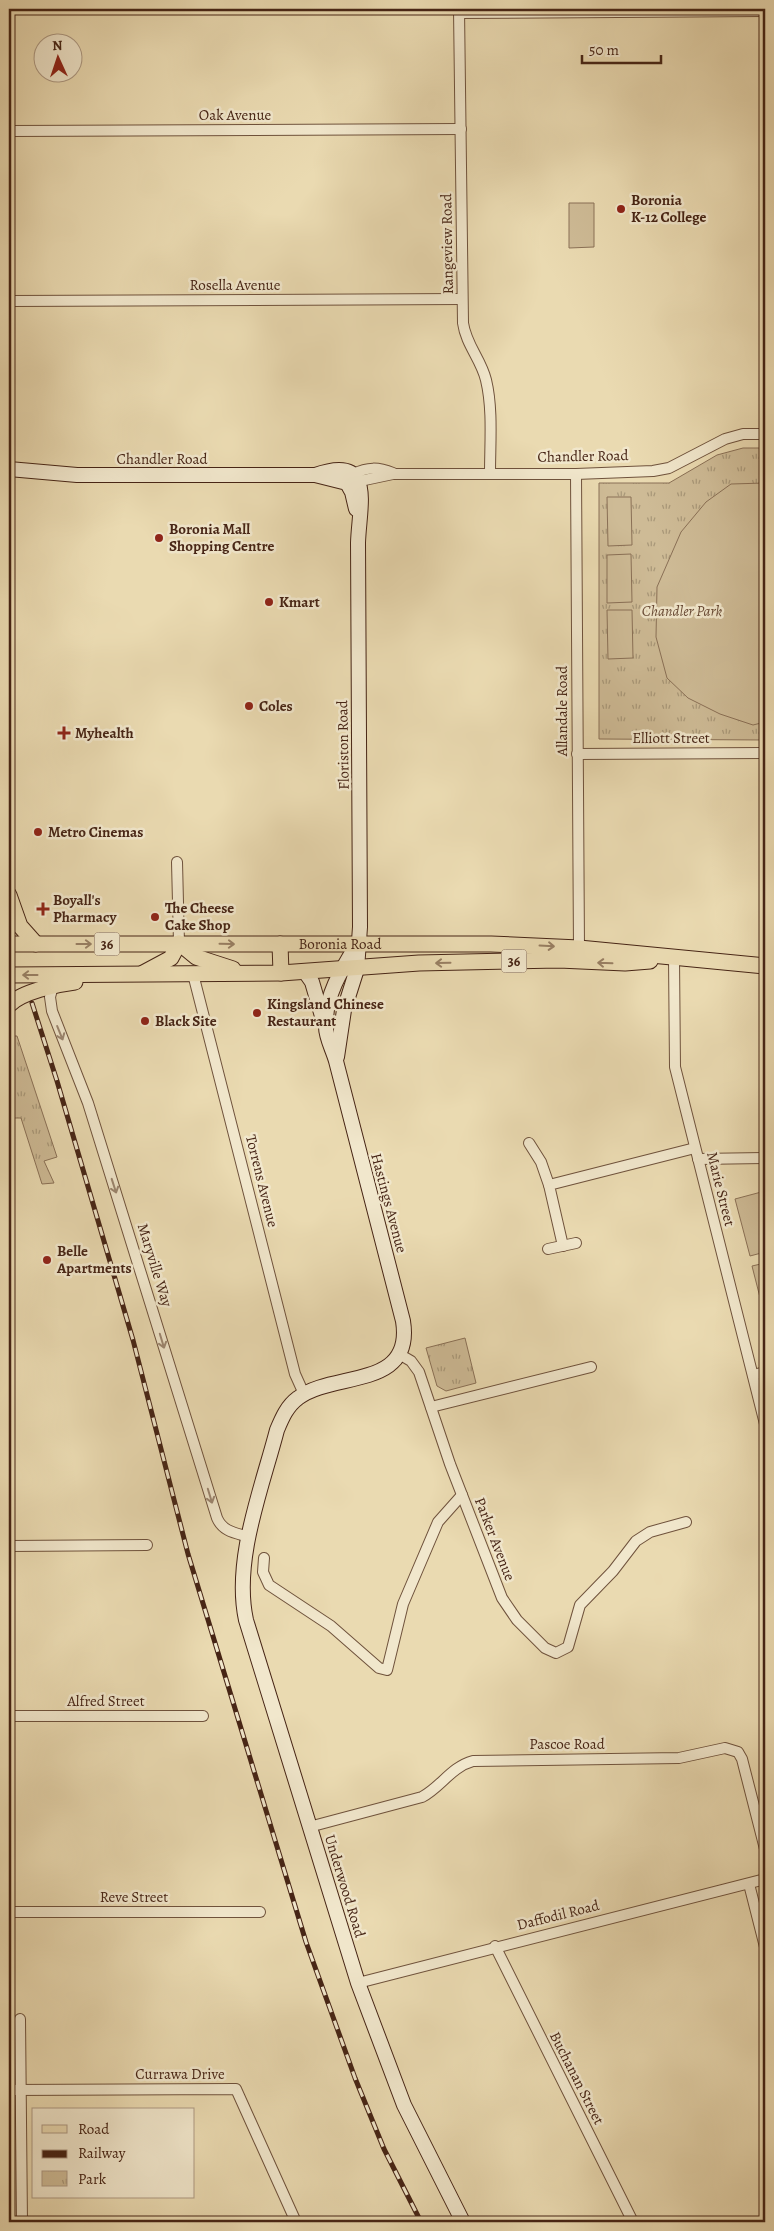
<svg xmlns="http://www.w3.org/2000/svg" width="774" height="2231" font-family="Alegreya,serif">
<defs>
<pattern id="park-tufts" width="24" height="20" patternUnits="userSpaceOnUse" patternTransform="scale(1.25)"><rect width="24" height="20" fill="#cebb96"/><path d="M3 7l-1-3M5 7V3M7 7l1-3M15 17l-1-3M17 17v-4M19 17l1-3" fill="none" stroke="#a99879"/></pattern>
</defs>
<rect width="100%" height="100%" fill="#eadab1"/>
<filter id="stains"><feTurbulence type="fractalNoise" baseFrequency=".004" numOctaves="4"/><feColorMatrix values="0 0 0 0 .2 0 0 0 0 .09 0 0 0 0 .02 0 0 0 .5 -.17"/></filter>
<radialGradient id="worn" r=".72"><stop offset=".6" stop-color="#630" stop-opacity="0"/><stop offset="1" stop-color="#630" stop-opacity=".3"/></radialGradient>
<!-- park -->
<g fill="url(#park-tufts)" stroke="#8a7056">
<path d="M743 448H765V740L599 739V483H669L717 455Z"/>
<path d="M9 1036H17L57 1157 44 1161 54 1183 42 1184 21 1118H9Z"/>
<path d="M465 1338 476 1383 446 1391 437 1386 426 1348Z"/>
</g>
<!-- garden -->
<g fill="#cebb96" stroke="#8a7056">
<path d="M569 203H594V247L569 248Z"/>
<path d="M765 483V722L753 725 720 714 688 698 667 678 656 637 657 587 681 532 706 502 731 484Z"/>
<path d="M631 497 632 545 608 546 607 497Z"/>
<path d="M631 554 632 602 607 603V555Z"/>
<path d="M607 610H632L633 658 608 659Z"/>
<path d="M765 1191V1252L750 1256 735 1199Z"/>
<path d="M765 1263V1317L752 1266Z"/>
</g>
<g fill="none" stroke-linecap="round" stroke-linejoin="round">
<defs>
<g id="street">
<path d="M459 9 463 323C466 345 481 359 486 380 493 409 490 443 490 473"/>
<path d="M459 13 765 11"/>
<path d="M9 131 461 129"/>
<path d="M9 301 462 299"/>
<path d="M353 474C368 467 378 467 393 473"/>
<path d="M576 474 579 948"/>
<path d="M360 481 393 474H576L653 471 669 468 725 439 743 434H765"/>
<path d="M577 754 765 753"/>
<path d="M177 862 179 943"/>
<path d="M674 958 675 1067 765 1424"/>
<path d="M193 974 295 1374 304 1394"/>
<path d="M53 986 50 997 52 1011 88 1103 217 1518C223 1532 236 1533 249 1537"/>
<path d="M529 1143 541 1162 549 1185"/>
<path d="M698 1159 765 1158"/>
<path d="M563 1246 549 1185 695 1148"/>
<path d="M548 1249 576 1243"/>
<path d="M399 1354 411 1361 419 1372 450 1464 502 1598 517 1620 545 1648 556 1653 568 1647 580 1605 613 1571 636 1541 650 1532 686 1522"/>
<path d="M753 1375 765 1372"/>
<path d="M431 1407 591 1367"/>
<path d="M9 1546 147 1545"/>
<path d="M264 1558 263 1572 269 1585 331 1626 379 1668 387 1670 403 1604 438 1522 462 1495"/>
<path d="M9 1716H203"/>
<path d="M309 1827 422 1797C441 1787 451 1767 473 1761L679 1758 725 1748 738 1752 742 1759 765 1849"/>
<path d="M749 1884 765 1947"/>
<path d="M9 1912H260"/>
<path d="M495 1946 633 2222"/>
<path d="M358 1983 765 1879"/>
<path d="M20 2019 22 2222"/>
<path d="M9 2090 236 2089 296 2222"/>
</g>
<g id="secondary">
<path d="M9 469 77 475H315L347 483 352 492 356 509"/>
<path d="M315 475C376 453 359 506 358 543L360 927 357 969 344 1010 337 1057"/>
<path d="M358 943C343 967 324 996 326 1027 326 1038 333 1050 336 1061L403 1321C414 1390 333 1371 298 1398 287 1406 282 1418 277 1430 262 1488 233 1560 246 1620L358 1983 404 2105 463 2222"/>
<path d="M305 972 312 982 324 1023"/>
</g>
<g id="primary">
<path d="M9 895 20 926 36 944"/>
<path d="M179 943 196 957 233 969"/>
<path id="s1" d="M9 944H491L579 948 765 966"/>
<path d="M280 944 281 973"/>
<path d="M143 973 171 958 179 943"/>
<path d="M9 975 281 973 419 963 559 960 625 963 650 961"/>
<path d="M9 1005C21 992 57 984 75 982"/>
</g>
</defs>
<!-- street casing -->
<use href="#street" stroke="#6f523c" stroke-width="12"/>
<!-- secondary casing -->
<use href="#secondary" stroke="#462415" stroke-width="16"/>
<!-- primary casing -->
<use href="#primary" stroke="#462415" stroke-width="17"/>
<!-- street -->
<use href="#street" stroke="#f1e7cc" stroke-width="10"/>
<!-- secondary -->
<use href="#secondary" stroke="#f1e7cc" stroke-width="14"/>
<!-- primary -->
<use href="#primary" stroke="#eadab1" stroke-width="15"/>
<defs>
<path id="rail" d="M32 1003 57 1081 133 1340 188 1554 306 1942 355 2078 384 2149 421 2222"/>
</defs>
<!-- rail casing -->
<use href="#rail" stroke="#462415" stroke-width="5"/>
<!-- rail -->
<use href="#rail" stroke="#f1e7cc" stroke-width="3" stroke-dasharray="9" stroke-linecap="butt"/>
</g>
<!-- one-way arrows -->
<defs><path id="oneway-shaft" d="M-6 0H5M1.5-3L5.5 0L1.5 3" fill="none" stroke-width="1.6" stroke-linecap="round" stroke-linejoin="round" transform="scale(1.25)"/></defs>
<g stroke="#987f63">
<use href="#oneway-shaft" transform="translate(84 944)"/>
<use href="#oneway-shaft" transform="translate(227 944) rotate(1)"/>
<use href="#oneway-shaft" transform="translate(547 946) rotate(3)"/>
<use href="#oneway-shaft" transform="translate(443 963) rotate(179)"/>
<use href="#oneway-shaft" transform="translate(605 963) rotate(-178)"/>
<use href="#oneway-shaft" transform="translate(30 975) rotate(-180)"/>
</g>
<g stroke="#9c8670">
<use href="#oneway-shaft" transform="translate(60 1033) rotate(68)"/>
<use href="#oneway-shaft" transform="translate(114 1186) rotate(72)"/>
<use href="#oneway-shaft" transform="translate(162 1341) rotate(73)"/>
<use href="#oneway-shaft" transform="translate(210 1496) rotate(73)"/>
</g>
<!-- markers -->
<g fill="#8f2418" stroke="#f1e7cc" stroke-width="2">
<circle cx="621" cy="209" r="5"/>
<circle cx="159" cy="538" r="5"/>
<circle cx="269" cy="602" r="5"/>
<circle cx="249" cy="706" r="5"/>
<path d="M61.5 725.5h5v5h5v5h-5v5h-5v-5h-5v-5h5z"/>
<circle cx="38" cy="832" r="5"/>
<path d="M40.5 901.5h5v5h5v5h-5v5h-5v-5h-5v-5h5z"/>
<circle cx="155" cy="917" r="5"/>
<circle cx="257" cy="1013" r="5"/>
<circle cx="145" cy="1021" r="5"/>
<circle cx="47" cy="1260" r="5"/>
</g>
<g text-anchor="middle" stroke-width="5" stroke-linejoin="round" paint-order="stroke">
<!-- shield labels -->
<g fill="#f1e7cc" stroke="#795e4c" stroke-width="1">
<rect x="94.5" y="932.5" width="25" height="23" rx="4"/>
<rect x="501.5" y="949.5" width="25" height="23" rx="4"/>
</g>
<g font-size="14" font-weight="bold" fill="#462415">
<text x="107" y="949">36</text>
<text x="514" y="966">36</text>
</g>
<!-- street labels -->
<g font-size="15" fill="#462415" stroke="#f1e7cc">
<text x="235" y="120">Oak Avenue</text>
<text transform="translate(447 244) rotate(-91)" y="5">Rangeview Road</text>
<text x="235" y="290">Rosella Avenue</text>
<text transform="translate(583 456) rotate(-1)" y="5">Chandler Road</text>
<text x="162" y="464">Chandler Road</text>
<text transform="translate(562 711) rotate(-90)" y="5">Allandale Road</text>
<text x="671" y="743">Elliott Street</text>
<text transform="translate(343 745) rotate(-91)" y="5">Floriston Road</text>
<text dy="5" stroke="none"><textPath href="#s1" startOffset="331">Boronia Road</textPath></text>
<text transform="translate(262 1181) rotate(76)" y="5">Torrens Avenue</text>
<text transform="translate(721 1189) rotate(76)" y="5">Marie Street</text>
<text transform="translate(389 1203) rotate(75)" y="5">Hastings Avenue</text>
<text transform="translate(155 1265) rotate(73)" y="5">Maryville Way</text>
<text transform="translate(495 1539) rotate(69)" y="5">Parker Avenue</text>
<text x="106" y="1706">Alfred Street</text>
<text x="567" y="1749">Pascoe Road</text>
<text transform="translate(345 1886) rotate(73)" y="5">Underwood Road</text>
<text x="134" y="1902">Reve Street</text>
<text transform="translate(558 1915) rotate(-14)" y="5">Daffodil Road</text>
<text x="180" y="2079">Currawa Drive</text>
<text transform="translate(577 2078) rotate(63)" y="5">Buchanan Street</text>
</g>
<!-- poi labels -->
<g font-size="15" font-weight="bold" fill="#462415" stroke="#f1e7cc" text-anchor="start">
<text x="631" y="205">Boronia<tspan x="631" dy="17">K-12 College</tspan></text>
<text x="169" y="534">Boronia Mall<tspan x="169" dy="17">Shopping Centre</tspan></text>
<text x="279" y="607">Kmart</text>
<text x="259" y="711">Coles</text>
<text x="75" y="738">Myhealth</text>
<text x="48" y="837">Metro Cinemas</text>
<text x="53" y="905">Boyall's<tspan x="53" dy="17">Pharmacy</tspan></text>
<text x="165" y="913">The Cheese<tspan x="165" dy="17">Cake Shop</tspan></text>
<text x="267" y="1009">Kingsland Chinese<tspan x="267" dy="17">Restaurant</tspan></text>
<text x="155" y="1026">Black Site</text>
<text x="57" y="1256">Belle<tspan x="57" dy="17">Apartments</tspan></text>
</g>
<!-- park labels -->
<g font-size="15" font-style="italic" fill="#684a35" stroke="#f1e7cc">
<text x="682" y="616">Chandler Park</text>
</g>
</g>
<!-- margin -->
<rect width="774" height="2231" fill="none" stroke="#eadab1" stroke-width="30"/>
<rect x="10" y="10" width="754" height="2211" fill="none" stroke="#462415" stroke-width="2.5"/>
<rect x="15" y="15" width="744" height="2201" fill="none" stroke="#462415"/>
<!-- legend -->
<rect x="32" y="2108" width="162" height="90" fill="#f1e7cc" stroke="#ad9983"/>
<rect x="42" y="2125" width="25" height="8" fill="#eadab1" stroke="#ad9983"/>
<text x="78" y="2134" font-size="15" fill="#462415">Road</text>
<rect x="42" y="2150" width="25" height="8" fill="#462415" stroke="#ad9983"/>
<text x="78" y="2158" font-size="15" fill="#462415">Railway</text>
<rect x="42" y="2171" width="25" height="15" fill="url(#park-tufts)" stroke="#ad9983"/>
<text x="78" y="2184" font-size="15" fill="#462415">Park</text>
<!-- north arrow -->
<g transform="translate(58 58) rotate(357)"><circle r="24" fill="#f1e7cc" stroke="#ad9983"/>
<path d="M0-4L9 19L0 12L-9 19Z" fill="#8f2418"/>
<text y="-8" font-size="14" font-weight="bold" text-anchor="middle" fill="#462415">N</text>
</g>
<!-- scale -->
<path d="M582 55v8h79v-8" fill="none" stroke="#462415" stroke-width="2.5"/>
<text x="589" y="55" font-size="15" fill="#462415" stroke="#f1e7cc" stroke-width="4" paint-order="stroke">50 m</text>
<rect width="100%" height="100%" filter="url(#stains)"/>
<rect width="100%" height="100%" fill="url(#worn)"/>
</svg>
